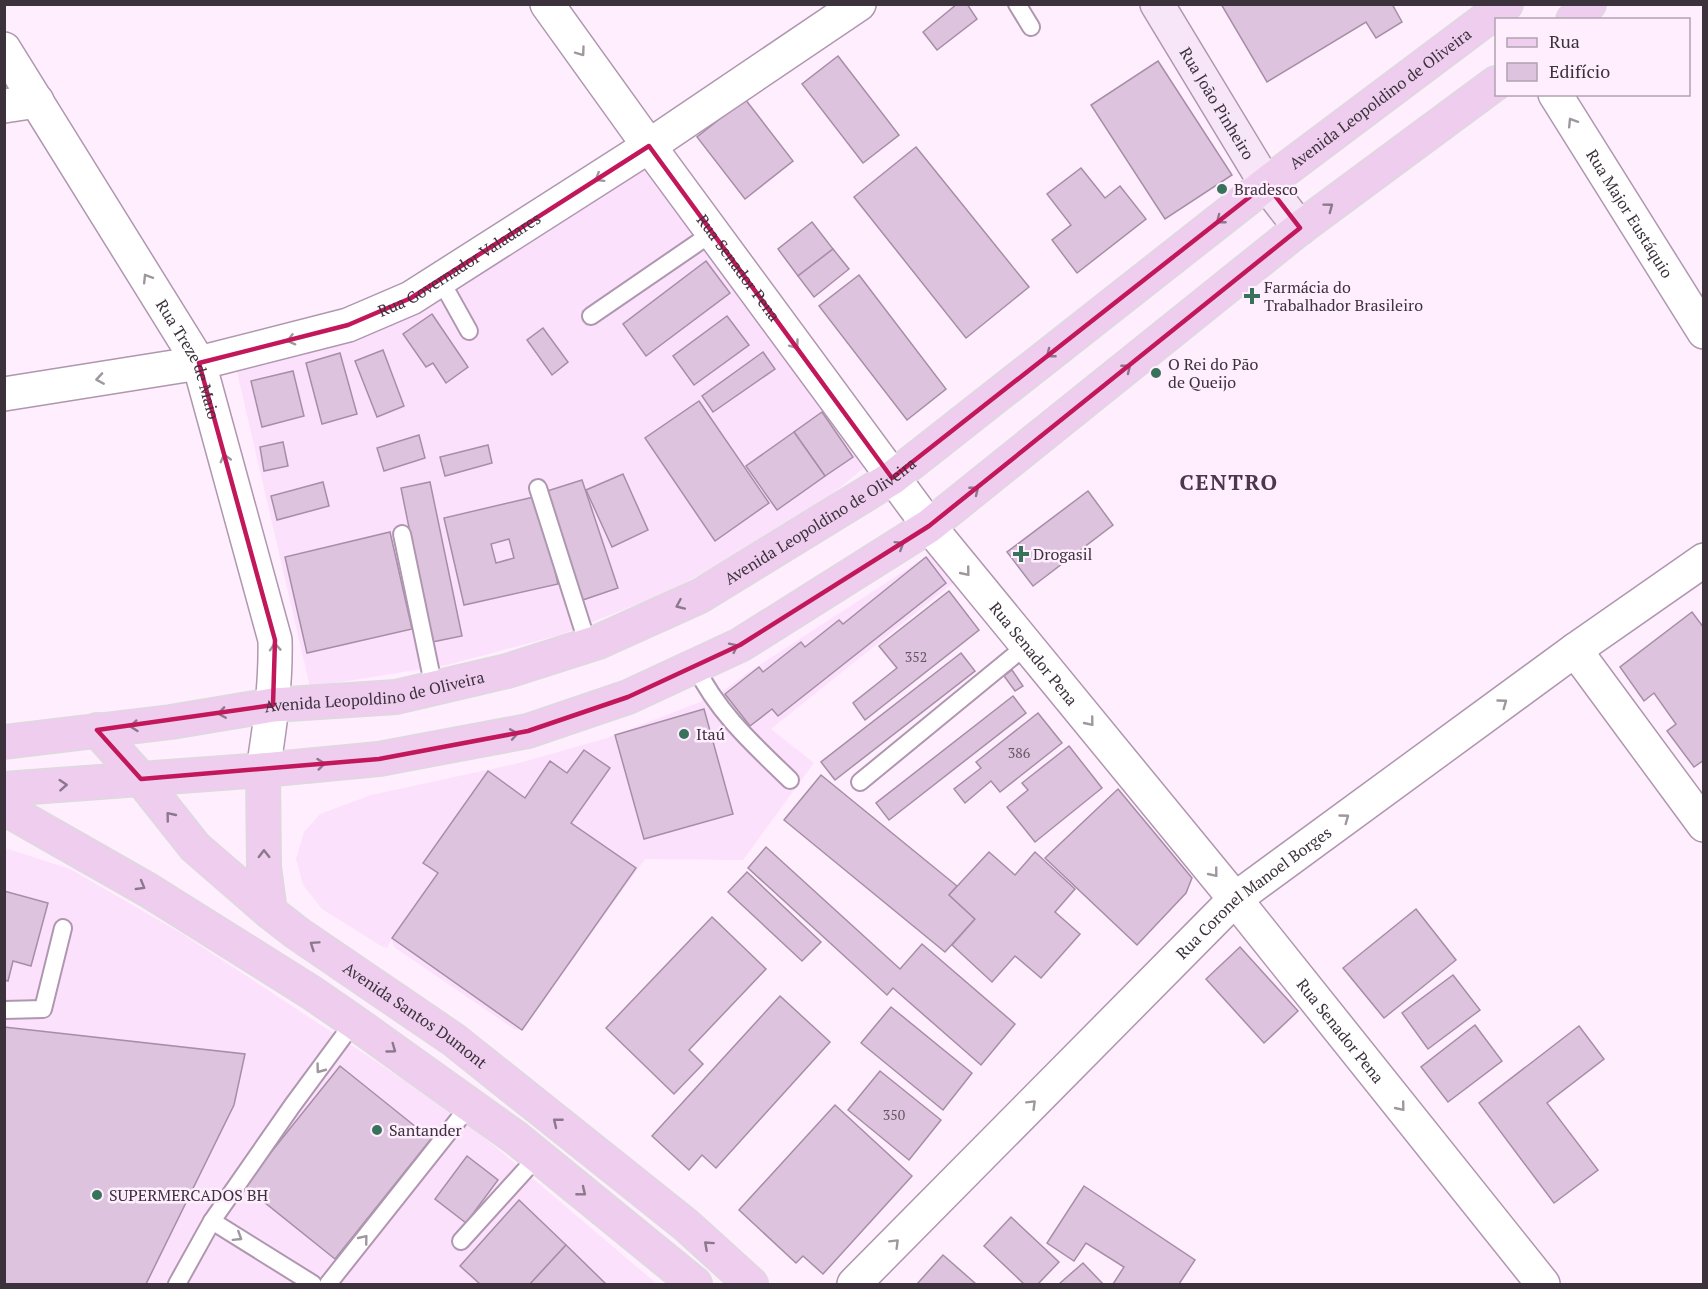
<svg xmlns="http://www.w3.org/2000/svg" width="1708" height="1289" font-family="'PT Serif',serif">
<rect width="100%" height="100%" fill="#ffeefe"/>
<!-- built -->
<g fill="#fce1fc">
<path d="M647 168 872 461 806 516 668 592 560 635 447 665 310 687 237 372 345 344 449 294 620 170Z"/>
<path d="M929 555 954 582 771 729 814 763 743 860 645 859 522 1030 514 1029 394 947 392 939 387 948 381 946 322 909 303 885 296 859 304 832 320 814 371 795 519 763 604 739 716 696 749 672Z"/>
<path d="M5 848 70 869 181 933 459 1116 657 1284H5Z"/>
</g>
<!-- building -->
<g fill="#dec3de" stroke="#a78ea7" stroke-width="1.5" fill-rule="evenodd">
<path d="M957 4H967L977 19 937 50 923 32Z"/>
<path d="M1221 4H1392L1402 22 1376 38 1366 22 1267 82Z"/>
<path d="M838 56 899 135 863 163 802 84Z"/>
<path d="M1158 61 1232 175 1165 219 1091 105Z"/>
<path d="M745 99 793 161 745 199 697 137Z"/>
<path d="M916 147 1029 287 966 338 854 197Z"/>
<path d="M1081 168 1105 198 1120 186 1146 219 1077 273 1052 240 1071 225 1047 194Z"/>
<path d="M812 222 833 249 798 276 778 249Z"/>
<path d="M833 249 849 269 814 297 798 276Z"/>
<path d="M706 261 730 293 646 356 623 324Z"/>
<path d="M859 275 946 389 907 420 819 306Z"/>
<path d="M432 314 468 367 446 383 433 363 426 367 403 334Z"/>
<path d="M727 316 749 345 694 385 673 356Z"/>
<path d="M543 328 568 362 552 375 527 340Z"/>
<path d="M383 350 404 406 377 417 355 361Z"/>
<path d="M763 352 775 369 713 412 702 396Z"/>
<path d="M340 353 357 414 322 424 306 363Z"/>
<path d="M293 371 304 416 262 427 251 381Z"/>
<path d="M699 401 769 503 715 541 645 438Z"/>
<path d="M822 412 853 457 825 476 794 432Z"/>
<path d="M794 432 825 476 777 510 746 466Z"/>
<path d="M419 435 425 458 384 471 377 448Z"/>
<path d="M283 442 288 466 264 471 260 447Z"/>
<path d="M488 445 492 463 445 476 440 457Z"/>
<path d="M623 474 648 530 612 547 586 490Z"/>
<path d="M582 480 618 588 580 601 544 492Z"/>
<path d="M323 482 329 506 277 520 271 496Z"/>
<path d="M430 482 462 636 432 642 401 488Z"/>
<path d="M1088 491 1113 525 1033 586 1007 552Z"/>
<path d="M538 496 558 584 464 605 444 518ZM509 539 514 558 496 563 491 544Z"/>
<path d="M390 532 412 629 307 653 285 557Z"/>
<path d="M926 557 946 583 778 716 772 709 750 726 725 694 759 667 763 672 801 642 805 647 839 620 843 624Z"/>
<path d="M949 591 979 630 865 720 853 703 897 668 879 646Z"/>
<path d="M1692 612 1704 628V760L1694 767 1667 731 1676 724 1654 693 1644 701 1620 667Z"/>
<path d="M961 653 975 671 835 780 821 762Z"/>
<path d="M1012 670 1023 686 1015 691 1004 676Z"/>
<path d="M1013 696 1026 713 889 820 876 803Z"/>
<path d="M704 709 733 814 644 839 615 735Z"/>
<path d="M1038 713 1062 743 1000 792 991 781 965 803 954 789 981 768 976 762Z"/>
<path d="M1069 746 1102 788 1035 842 1007 807 1028 790 1022 783Z"/>
<path d="M584 750 610 768 571 823 636 868 522 1030 392 938 438 873 423 863 488 771 525 798 550 761 567 773Z"/>
<path d="M821 775 957 886 949 895 975 919 945 952 784 820Z"/>
<path d="M1118 789 1192 878 1186 893 1137 945 1045 858Z"/>
<path d="M766 847 900 969 922 944 1015 1024 981 1065 893 988 887 995 748 868Z"/>
<path d="M989 852 1015 875 1035 852 1075 889 1055 912 1080 934 1041 978 1015 956 992 982 952 945 975 919 949 895Z"/>
<path d="M747 872 821 942 802 961 728 892Z"/>
<path d="M4 891 48 903 31 966 13 961 8 981 4 980Z"/>
<path d="M1416 909 1456 960 1384 1018 1343 968Z"/>
<path d="M712 917 766 969 689 1050 703 1064 674 1094 606 1028Z"/>
<path d="M1240 947 1298 1011 1264 1043 1206 979Z"/>
<path d="M1453 975 1480 1010 1428 1049 1402 1013Z"/>
<path d="M780 996 830 1042 716 1168 702 1155 689 1170 652 1136Z"/>
<path d="M891 1007 972 1073 943 1110 861 1043Z"/>
<path d="M1475 1025 1502 1061 1448 1102 1421 1067Z"/>
<path d="M1579 1026 1604 1059 1547 1103 1598 1170 1554 1203 1479 1103Z"/>
<path d="M4 1027 245 1054 234 1105 146 1284H4Z"/>
<path d="M340 1066 431 1139 335 1259 244 1186Z"/>
<path d="M880 1071 941 1120 909 1160 848 1110Z"/>
<path d="M835 1105 912 1176 823 1274 803 1256 796 1263 739 1210Z"/>
<path d="M467 1156 498 1180 466 1223 435 1199Z"/>
<path d="M1084 1186 1195 1260 1179 1284H1113L1124 1267 1086 1243 1074 1261 1047 1243Z"/>
<path d="M519 1200 566 1245 530 1284H480L460 1266Z"/>
<path d="M1011 1217 1059 1262 1038 1284H1024L984 1246Z"/>
<path d="M566 1245 606 1284H530Z"/>
<path d="M943 1255 976 1284H917Z"/>
<path d="M1083 1263 1103 1284H1059Z"/>
</g>
<g fill="none" stroke-linecap="round" stroke-linejoin="round">
<defs>
<g id="service">
<path d="M1017 4 1031 27"/>
<path d="M440 279 469 331"/>
<path d="M591 316 712 233"/>
<path d="M538 488 588 645"/>
<path d="M402 534 434 688"/>
<path d="M695 666C718 713 753 744 790 780"/>
<path d="M860 782 1027 645"/>
<path d="M4 1010 43 1009 63 928"/>
<path d="M461 1241 538 1156"/>
<path d="M177 1284 212 1221"/>
<path d="M313 1284 212 1221 292 1106 354 1022"/>
<path d="M328 1284 470 1105"/>
</g>
<g id="minor">
<path id="s1" d="M547 4 649 146 929 526 1235 899 1543 1284"/>
<path d="M4 106 37 101"/>
<path id="s2" d="M4 394 199 363 348 325 411 298 649 146 859 4"/>
<path d="M1575 650 1704 825"/>
</g>
<g id="tertiary">
<path id="s3" d="M4 49 199 363 275 640C276 684 270 726 263 770"/>
<path id="s4" d="M1555 94 1704 332"/>
<path id="s5" d="M854 1284 1235 899 1575 650 1704 560"/>
</g>
<g id="secondary">
<path id="s6" d="M1157 4 1266 184 1300 228"/>
</g>
<g id="primary">
<path d="M1573 20 1589 4"/>
<path id="s7" d="M97 730 141 779 195 847 270 912 297 933 454 1040 686 1225 751 1284"/>
<path id="s8" d="M4 742 171 722 273 705 396 697 507 671 598 642 700 596 892 478 1266 184 1506 4"/>
<path d="M263 770 264 867 270 912"/>
<path d="M4 789 263 770 379 759 528 731 628 697 740 645 929 526 1300 228 1496 83"/>
<path d="M4 808 148 890 312 993 354 1022 516 1138 695 1284"/>
</g>
</defs>
<!-- service casing -->
<use href="#service" stroke="#b097b0" stroke-width="20"/>
<!-- minor casing -->
<use href="#minor" stroke="#b097b0" stroke-width="36"/>
<!-- tertiary casing -->
<use href="#tertiary" stroke="#b097b0" stroke-width="36"/>
<!-- secondary casing -->
<use href="#secondary" stroke="#b097b0" stroke-width="36"/>
<!-- primary casing -->
<use href="#primary" stroke="#dcdadc" stroke-width="36"/>
<!-- service -->
<use href="#service" stroke="#fff" stroke-width="16"/>
<!-- minor -->
<use href="#minor" stroke="#fff" stroke-width="33"/>
<!-- tertiary -->
<use href="#tertiary" stroke="#fff" stroke-width="33"/>
<!-- secondary -->
<use href="#secondary" stroke="#f7e6f7" stroke-width="33"/>
<!-- primary -->
<use href="#primary" stroke="#eecdee" stroke-width="33"/>
</g>
<!-- one-way arrows -->
<defs><path id="oneway-chevron" d="M-2-3.5L2.5 0L-2 3.5" fill="none" stroke-width="1.6" stroke-linecap="round" stroke-linejoin="round" transform="scale(1.5)"/></defs>
<g stroke="#9e989e">
<use href="#oneway-chevron" transform="translate(581 52) rotate(54)"/>
<use href="#oneway-chevron" transform="translate(1572 122) rotate(-122)"/>
<use href="#oneway-chevron" transform="translate(599 178) rotate(148)"/>
<use href="#oneway-chevron" transform="translate(147 278) rotate(-122)"/>
<use href="#oneway-chevron" transform="translate(291 340) rotate(165)"/>
<use href="#oneway-chevron" transform="translate(795 345) rotate(54)"/>
<use href="#oneway-chevron" transform="translate(100 379) rotate(171)"/>
<use href="#oneway-chevron" transform="translate(225 458) rotate(-105)"/>
<use href="#oneway-chevron" transform="translate(966 572) rotate(51)"/>
<use href="#oneway-chevron" transform="translate(275 647) rotate(-94)"/>
<use href="#oneway-chevron" transform="translate(1503 703) rotate(-36)"/>
<use href="#oneway-chevron" transform="translate(1090 722) rotate(51)"/>
<use href="#oneway-chevron" transform="translate(1345 818) rotate(-36)"/>
<use href="#oneway-chevron" transform="translate(1214 873) rotate(51)"/>
<use href="#oneway-chevron" transform="translate(320 1069) rotate(127)"/>
<use href="#oneway-chevron" transform="translate(1032 1104) rotate(-45)"/>
<use href="#oneway-chevron" transform="translate(1401 1107) rotate(51)"/>
<use href="#oneway-chevron" transform="translate(238 1237) rotate(32)"/>
<use href="#oneway-chevron" transform="translate(364 1239) rotate(-51)"/>
<use href="#oneway-chevron" transform="translate(895 1243) rotate(-45)"/>
</g>
<g stroke="#8c788c">
<use href="#oneway-chevron" transform="translate(1329 207) rotate(-37)"/>
<use href="#oneway-chevron" transform="translate(1220 220) rotate(142)"/>
<use href="#oneway-chevron" transform="translate(1050 354) rotate(142)"/>
<use href="#oneway-chevron" transform="translate(1127 368) rotate(-39)"/>
<use href="#oneway-chevron" transform="translate(975 490) rotate(-39)"/>
<use href="#oneway-chevron" transform="translate(900 545) rotate(-32)"/>
<use href="#oneway-chevron" transform="translate(680 605) rotate(156)"/>
<use href="#oneway-chevron" transform="translate(734 647) rotate(-26)"/>
<use href="#oneway-chevron" transform="translate(222 713) rotate(171)"/>
<use href="#oneway-chevron" transform="translate(134 726) rotate(174)"/>
<use href="#oneway-chevron" transform="translate(514 734) rotate(-10)"/>
<use href="#oneway-chevron" transform="translate(321 764) rotate(-6)"/>
<use href="#oneway-chevron" transform="translate(63 785) rotate(-4)"/>
<use href="#oneway-chevron" transform="translate(170 816) rotate(-129)"/>
<use href="#oneway-chevron" transform="translate(264 854) rotate(-91)"/>
<use href="#oneway-chevron" transform="translate(141 886) rotate(30)"/>
<use href="#oneway-chevron" transform="translate(314 945) rotate(-146)"/>
<use href="#oneway-chevron" transform="translate(392 1049) rotate(36)"/>
<use href="#oneway-chevron" transform="translate(557 1122) rotate(-141)"/>
<use href="#oneway-chevron" transform="translate(582 1192) rotate(39)"/>
<use href="#oneway-chevron" transform="translate(708 1245) rotate(-138)"/>
</g>
<!-- marked area -->
<path fill="none" stroke="#c2185b" stroke-width="4.5" stroke-linejoin="round" d="M649 146 892 478 1266 184 1300 228 929 526 740 645 628 697 528 731 379 759 141 779 97 730 273 705 275 640 199 363 348 325 411 298Z"/>
<!-- markers -->
<g fill="#39725b" stroke="#ffeefe" stroke-width="2">
<circle cx="1222" cy="189" r="6"/>
<path d="M1249 287h6v6h6v6h-6v6h-6v-6h-6v-6h6z"/>
<circle cx="1156" cy="373" r="6"/>
<path d="M1018 545h6v6h6v6h-6v6h-6v-6h-6v-6h6z"/>
<circle cx="684" cy="734" r="6"/>
<circle cx="377" cy="1130" r="6"/>
<circle cx="97" cy="1195" r="6"/>
</g>
<g text-anchor="middle" stroke-width="5" stroke-linejoin="round" paint-order="stroke">
<!-- number labels -->
<g font-size="14" fill="#645664">
<text x="916" y="662">352</text>
<text x="1019" y="758">386</text>
<text x="894" y="1120">350</text>
</g>
<!-- street labels -->
<g font-size="16" fill="#3c323c" stroke="#ffeefe">
<text dy="6" stroke="none"><textPath href="#s8" startOffset="1560">Avenida Leopoldino de Oliveira</textPath></text>
<text dy="6" stroke="none"><textPath href="#s6" startOffset="116">Rua João Pinheiro</textPath></text>
<text dy="6" stroke="none"><textPath href="#s4" startOffset="141">Rua Major Eustáquio</textPath></text>
<text dy="6" stroke="none"><textPath href="#s2" startOffset="478">Rua Governador Valadares</textPath></text>
<text dy="6" stroke="none"><textPath href="#s1" startOffset="326">Rua Senador Pena</textPath></text>
<text dy="6" stroke="none"><textPath href="#s3" startOffset="362">Rua Treze de Maio</textPath></text>
<text dy="6" stroke="none"><textPath href="#s8" startOffset="858">Avenida Leopoldino de Oliveira</textPath></text>
<text dy="6" stroke="none"><textPath href="#s1" startOffset="812">Rua Senador Pena</textPath></text>
<text dy="6" stroke="none"><textPath href="#s8" startOffset="374">Avenida Leopoldino de Oliveira</textPath></text>
<text dy="6" stroke="none"><textPath href="#s5" startOffset="560">Rua Coronel Manoel Borges</textPath></text>
<text dy="6" stroke="none"><textPath href="#s7" startOffset="430">Avenida Santos Dumont</textPath></text>
<text dy="6" stroke="none"><textPath href="#s1" startOffset="1298">Rua Senador Pena</textPath></text>
</g>
<!-- poi labels -->
<g font-size="16" fill="#3c323c" stroke="#ffeefe" text-anchor="start">
<text x="1234" y="195">Bradesco</text>
<text x="1264" y="293">Farmácia do<tspan x="1264" dy="18">Trabalhador Brasileiro</tspan></text>
<text x="1168" y="370">O Rei do Pão<tspan x="1168" dy="18">de Queijo</tspan></text>
<text x="1033" y="560">Drogasil</text>
<text x="696" y="740">Itaú</text>
<text x="389" y="1136">Santander</text>
<text x="109" y="1201">SUPERMERCADOS BH</text>
</g>
<!-- district labels -->
<g font-size="22" font-weight="bold" letter-spacing="1.5" fill="#4e374e" stroke="#ffeefe">
<text x="1229" y="490">CENTRO</text>
</g>
</g>
<!-- border -->
<rect width="1708" height="1289" fill="none" stroke="#3c323c" stroke-width="12"/>
<!-- legend -->
<rect x="1495" y="18" width="195" height="78" fill="#ffeefe" stroke="#b1a3b0" stroke-width="1.5"/>
<rect x="1507" y="38" width="30" height="9" fill="#eecdee" stroke="#b1a3b0" stroke-width="1.5"/>
<text x="1549" y="48" font-size="18" fill="#3c323c">Rua</text>
<rect x="1507" y="63" width="30" height="18" fill="#dec3de" stroke="#b1a3b0" stroke-width="1.5"/>
<text x="1549" y="78" font-size="18" fill="#3c323c">Edifício</text>
</svg>
